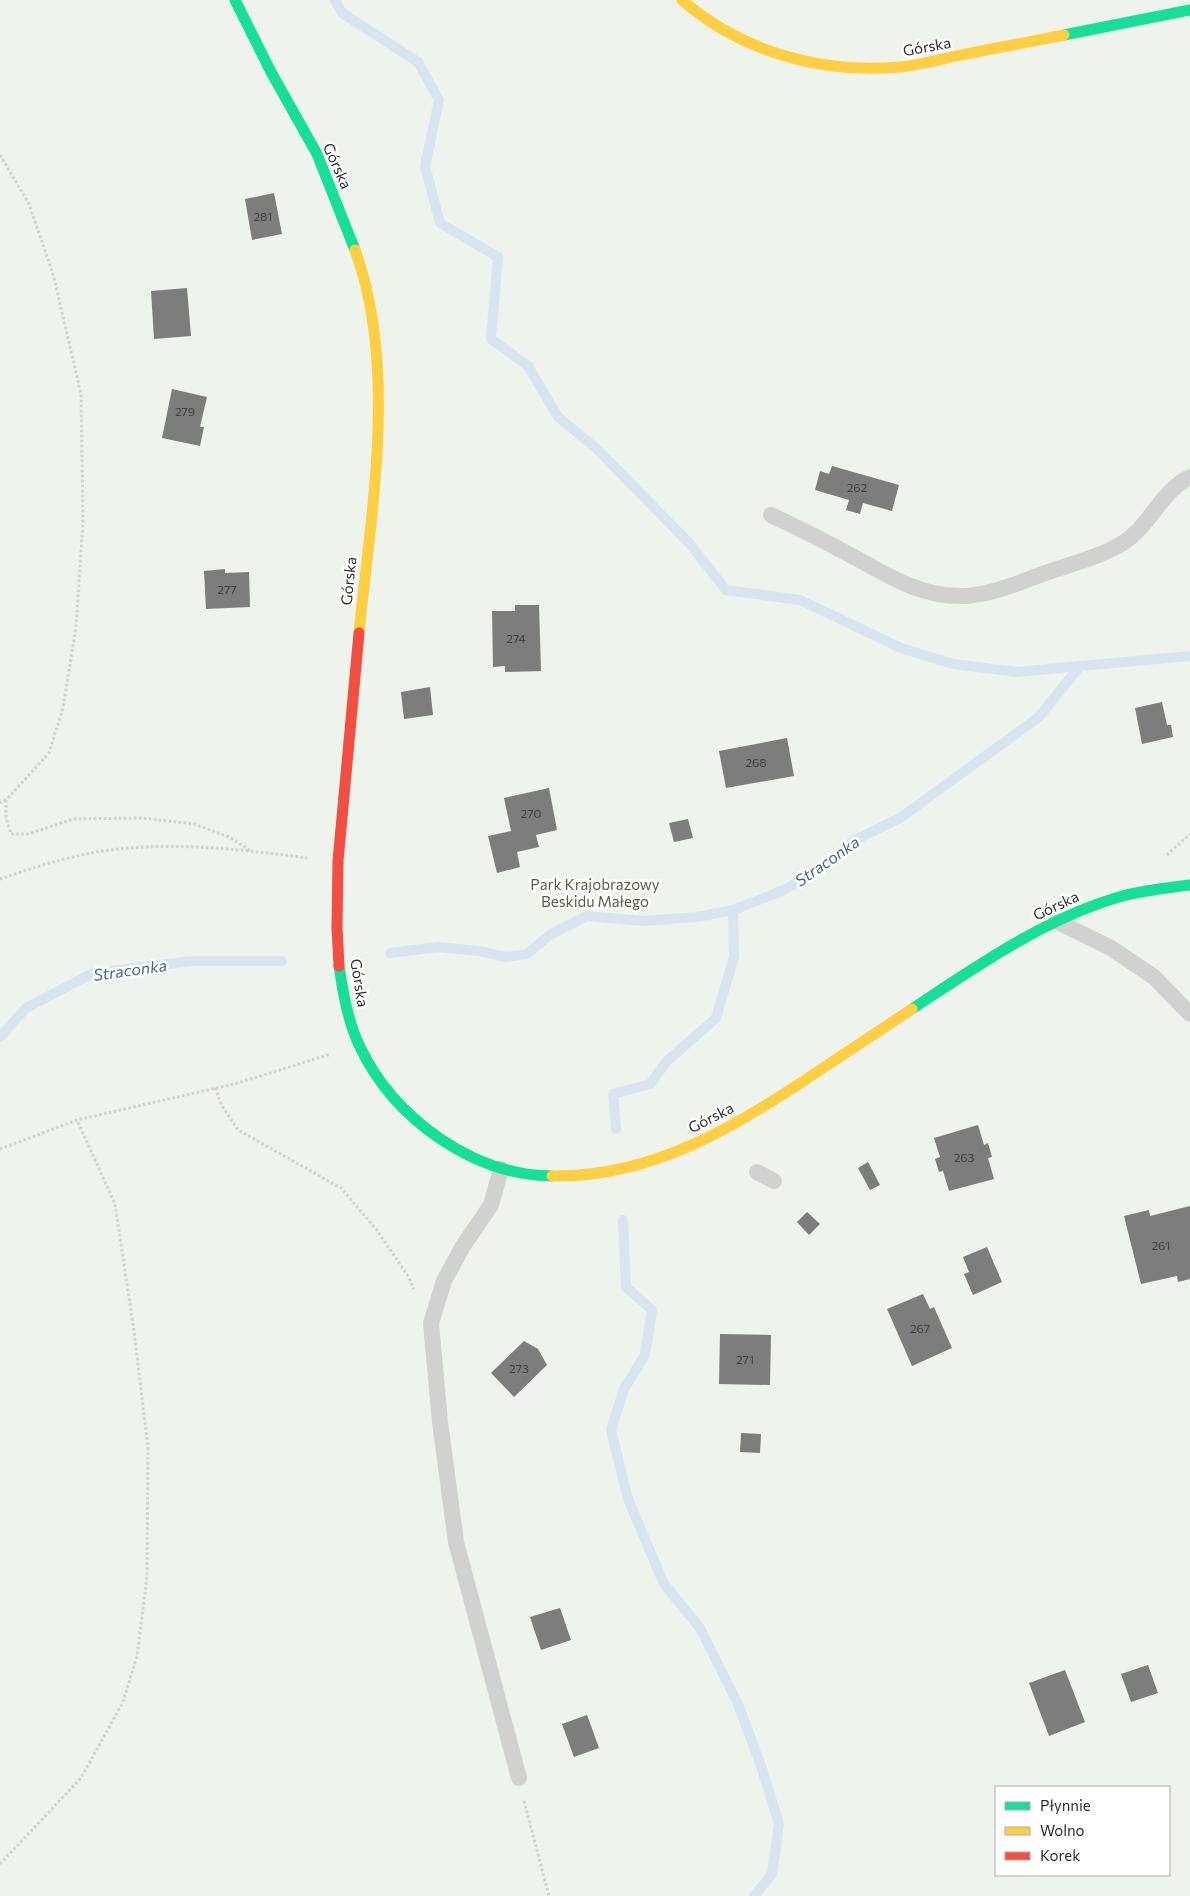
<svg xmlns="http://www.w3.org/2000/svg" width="1190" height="1896" font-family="Commissioner,sans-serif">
<rect width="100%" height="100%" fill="#fff"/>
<!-- green -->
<path fill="#eef3eb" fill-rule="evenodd" d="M0 0H1190V1896H0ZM996 1787H1169V1875H996Z"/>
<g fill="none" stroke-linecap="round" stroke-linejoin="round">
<!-- stream -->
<g stroke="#d8e4f0" stroke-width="10">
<path d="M335 0 342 13 418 62 439 100 425 166 440 223 498 257 491 339 528 366 558 417 597 449 690 544 726 590 800 600 901 648 953 664 1017 672 1080 666"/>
<path d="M390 953 438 947 479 951 506 957 527 954 551 934 587 916 643 921 697 917 733 910 784 890 824 867 853 841 900 818 1039 717 1080 666 1190 656"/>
<path d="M0 1037 26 1008 93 973 193 961H282"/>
<path d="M616 1129 613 1094 650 1084 667 1061 716 1018 734 957 733 910"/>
<path d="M623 1220 626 1287 652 1310 645 1355 624 1389 611 1430 628 1499 664 1584 700 1628 738 1704 762 1769 779 1824 772 1874 754 1896"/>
</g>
</g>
<!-- building -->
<g fill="#7d7d7d">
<path d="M274 193 282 234 252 240 245 199Z"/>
<path d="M187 288 191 336 154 339 151 291Z"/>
<path d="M172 389 207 397 200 427H204L200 446 162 438Z"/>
<path d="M832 466 899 485 892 511 863 503 860 514 846 510 849 500 815 490 820 471 829 474Z"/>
<path d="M225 569V573L249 572 250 607 206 609 204 571Z"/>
<path d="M515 605H539L541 671 505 672V666L493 667 492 611H515Z"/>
<path d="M430 687 433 715 404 719 401 692Z"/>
<path d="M1162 702 1167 725H1171L1173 737 1142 744 1135 708Z"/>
<path d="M787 738 794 776 726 788 719 751Z"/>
<path d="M549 788 557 830 536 835 539 847 517 852 520 867 497 873 488 836 511 831 504 798Z"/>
<path d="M688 819 693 838 674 842 669 823Z"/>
<path d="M978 1125 984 1145 988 1143 992 1157 988 1158 994 1179 949 1191 943 1171 939 1172 935 1159 940 1157 934 1138Z"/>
<path d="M868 1162 880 1185 870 1190 858 1168Z"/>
<path d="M1190 1206V1279L1178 1282 1177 1276 1141 1284 1124 1216 1149 1210 1150 1216Z"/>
<path d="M807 1212 820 1224 809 1235 797 1222Z"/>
<path d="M987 1247 1002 1282 973 1295 964 1274 969 1272 963 1257Z"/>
<path d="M923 1294 930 1309 934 1307 952 1348 912 1366 887 1309Z"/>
<path d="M720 1334 771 1335 770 1385 719 1384Z"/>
<path d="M524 1341 538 1349 547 1365 514 1397 491 1373Z"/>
<path d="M741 1433 761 1434 760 1453 740 1452Z"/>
<path d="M560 1608 571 1640 541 1650 530 1617Z"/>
<path d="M1148 1665 1158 1693 1131 1702 1121 1674Z"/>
<path d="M1065 1670 1085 1722 1049 1736 1029 1683Z"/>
<path d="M587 1715 599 1748 574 1757 562 1724Z"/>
</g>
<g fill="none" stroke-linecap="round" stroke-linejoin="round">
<!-- path -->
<g stroke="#d1d1d1" stroke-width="3" stroke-dasharray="2.5 2.5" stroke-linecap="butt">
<path d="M0 155 29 204 53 274 81 394 83 521 76 627 63 708 49 753 6 800 0 803"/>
<path d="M6 800V817L11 834H28L73 819 141 818 194 824 229 837 251 851"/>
<path d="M1167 855 1190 834"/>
<path d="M0 879C33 868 68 856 103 851 170 841 240 849 307 858"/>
<path d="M215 1088 222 1106 238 1130 341 1188 376 1229 408 1276 414 1289"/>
<path d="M0 1149 77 1120 238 1083 331 1054"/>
<path d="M524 1801 549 1896"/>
<path d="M0 1864 81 1778 123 1702 137 1656 147 1576 148 1448 134 1331 115 1204 77 1120"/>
</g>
<!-- lane -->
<g stroke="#d1d1d1" stroke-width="16">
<path d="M771 515C794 526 817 537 839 549 880 570 917 598 965 596 993 594 1019 583 1045 573 1071 564 1100 557 1123 543 1150 526 1161 491 1190 477"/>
<path d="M1056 921 1111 948 1154 977 1190 1014"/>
<path d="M501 1169 491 1205 463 1246 444 1281 431 1323 440 1422 456 1542 519 1778"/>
<path d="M757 1172 774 1181"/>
</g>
<!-- fast -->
<g stroke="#16e098" stroke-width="11">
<path d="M235 0 271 72 317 154 355 250"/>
<path d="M1064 35 1190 10"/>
<path d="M339 966C343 993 348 1022 360 1047 394 1118 472 1175 552 1176"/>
<path d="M912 1009C977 966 1044 919 1119 897 1142 890 1166 888 1190 885"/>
</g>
<!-- slow -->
<g stroke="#ffcf43" stroke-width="11">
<path d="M682 0C742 52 821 74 900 67 919 65 938 60 956 56 992 49 1028 42 1064 35"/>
<path d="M355 250C398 368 371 511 359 633"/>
<path d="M552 1176C655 1178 741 1123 823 1068 853 1048 883 1028 912 1009"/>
</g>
<!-- jam -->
<path stroke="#f24e42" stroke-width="11" d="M339 966 337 927 338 861 359 633"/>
</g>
<g text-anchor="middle" stroke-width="5" stroke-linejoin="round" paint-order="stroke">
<!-- number labels -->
<g font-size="12" fill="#404040">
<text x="263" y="221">281</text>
<text x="185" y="416">279</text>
<text x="857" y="492">262</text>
<text x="227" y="594">277</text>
<text x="516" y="643">274</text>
<text x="756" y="767">268</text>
<text x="531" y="818">270</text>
<text x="964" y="1162">263</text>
<text x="1161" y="1250">261</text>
<text x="920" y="1333">267</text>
<text x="745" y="1364">271</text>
<text x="519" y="1373">273</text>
</g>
<!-- street labels -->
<g font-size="15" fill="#2c2c2c" stroke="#fff">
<text transform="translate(927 47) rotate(-10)" y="5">Górska</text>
<text transform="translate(337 166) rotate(66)" y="5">Górska</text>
<text transform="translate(349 581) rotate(-84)" y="5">Górska</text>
<text transform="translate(1056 906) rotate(-25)" y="5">Górska</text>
<text transform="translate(359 983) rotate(81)" y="5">Górska</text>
<text transform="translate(711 1118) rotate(-27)" y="5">Górska</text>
</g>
<!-- park labels -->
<g font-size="15" fill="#4d653c" stroke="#fff">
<text x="595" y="890">Park Krajobrazowy<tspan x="595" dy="17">Beskidu Małego</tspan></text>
</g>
<!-- water labels -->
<g font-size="16" font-style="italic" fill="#3f688a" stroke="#fff">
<text transform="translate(827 861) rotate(-35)" y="6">Straconka</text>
<text transform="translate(130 970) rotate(-8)" y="6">Straconka</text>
</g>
</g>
<!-- legend -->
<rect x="995" y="1786" width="175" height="90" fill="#ffffff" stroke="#ababab"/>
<rect x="1005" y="1802" width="25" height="8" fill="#16e098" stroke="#ababab"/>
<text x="1040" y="1811" font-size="15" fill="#2c2c2c">Płynnie</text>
<rect x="1005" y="1827" width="25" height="8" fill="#ffcf43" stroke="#ababab"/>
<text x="1040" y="1836" font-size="15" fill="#2c2c2c">Wolno</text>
<rect x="1005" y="1852" width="25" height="8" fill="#f24e42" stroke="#ababab"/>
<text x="1040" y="1861" font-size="15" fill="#2c2c2c">Korek</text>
</svg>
